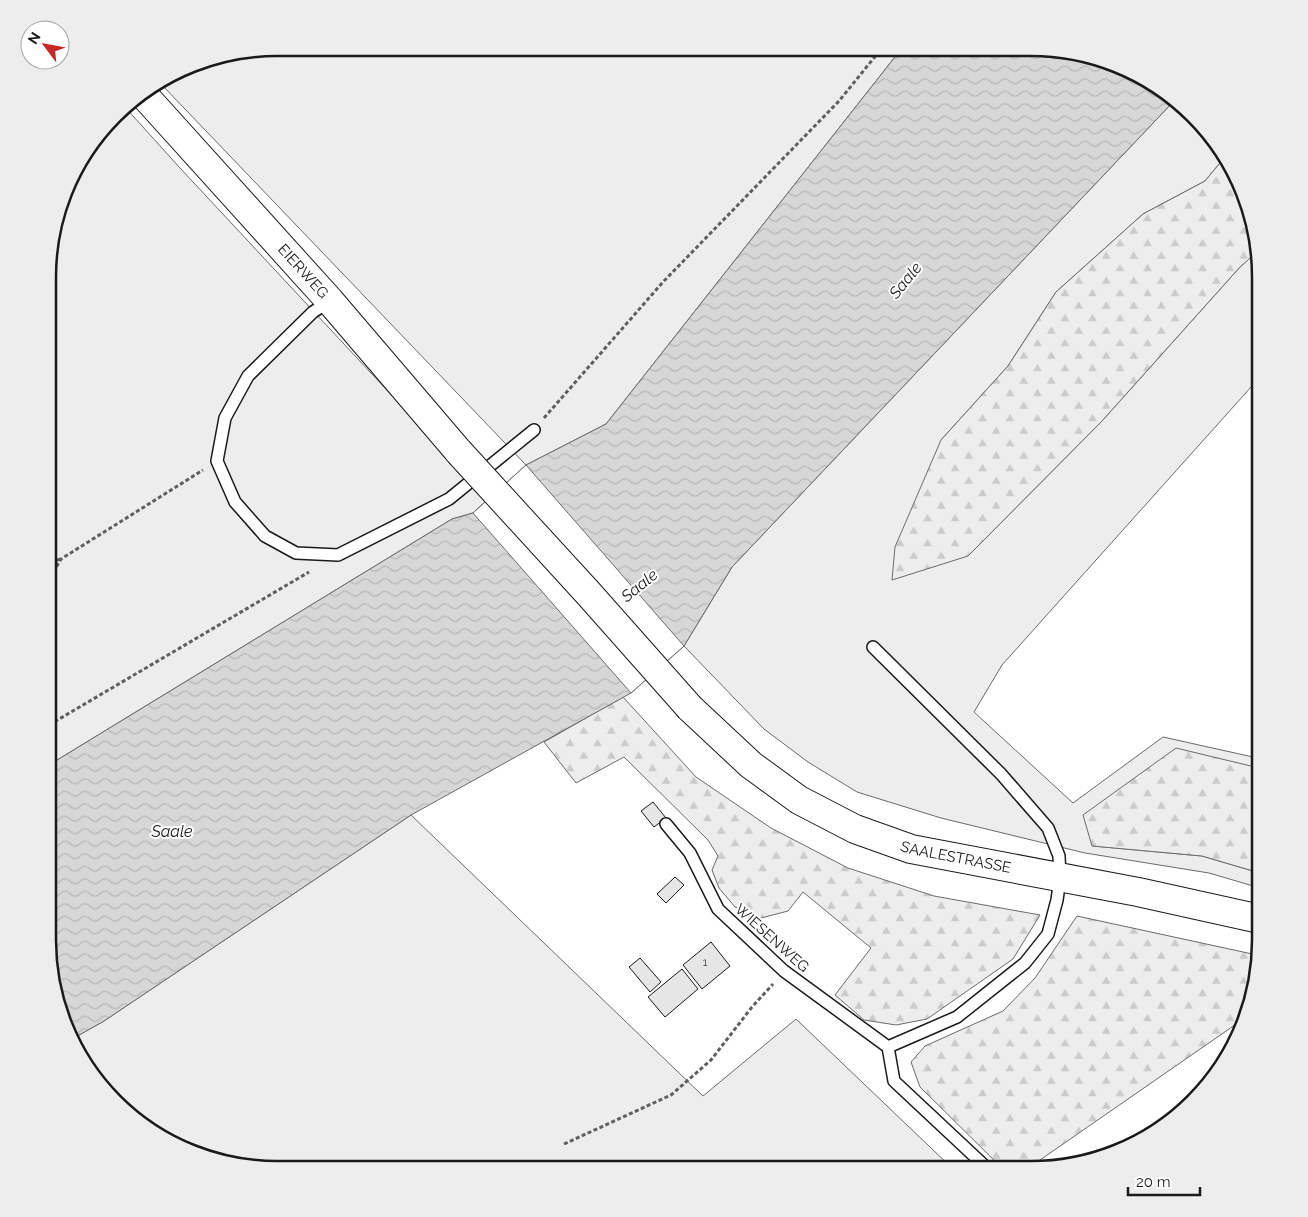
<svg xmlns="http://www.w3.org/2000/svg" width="1308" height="1217" font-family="Raleway,sans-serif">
<defs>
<pattern id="forest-firs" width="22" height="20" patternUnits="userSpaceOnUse" patternTransform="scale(1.25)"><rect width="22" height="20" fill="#ededed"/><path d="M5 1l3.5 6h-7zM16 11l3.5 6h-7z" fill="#cbcbcb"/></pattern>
<pattern id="water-waves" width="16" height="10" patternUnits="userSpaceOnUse" patternTransform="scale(1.25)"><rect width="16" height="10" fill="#d7d7d7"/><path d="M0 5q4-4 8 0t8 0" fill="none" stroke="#b8b8b8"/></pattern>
</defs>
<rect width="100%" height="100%" fill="#fff"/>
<!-- built -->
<g fill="#ededed" stroke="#6a6a6a">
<path d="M277 48H902L606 424 526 465 161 84 203 60Z"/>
<path d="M1173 102 1204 126 1224 158 1205 181 1143 214 1056 292 1008 366 941 440 968 556 1102 421 1240 267 1258 251 1260 262V377L1002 665 974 712 1073 803 1163 737 1253 757 1260 762V772L1255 767 1093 846 1202 856 1260 873V888L1209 873 1085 853 941 818 857 792 808 762 764 729 684 646 732 567Z"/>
<path d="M124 106 180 168 452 460 485 502 473 513 452 519 49 765 52 233 78 162Z"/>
<path d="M411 815 703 1096 796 1019 953 1169H277L176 1146 104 1091 72 1039 104 1021Z"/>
</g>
<!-- forest -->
<g fill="url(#forest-firs)" stroke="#6a6a6a">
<path d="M1224 158 1243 190 1258 251 1240 267 1102 421 968 556 892 580 895 547 941 440 1008 366 1056 292 1143 214 1205 181Z"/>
<path d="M623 697 696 777 771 828 848 868 934 896 1040 915 1013 959 927 1019 896 1025 864 1020 835 995 871 948 803 892 788 911 761 918 735 907 719 888 712 870 718 856 708 840 624 757 576 783 544 742Z"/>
<path d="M1176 748 1255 767 1260 772V873L1202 856 1092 846 1083 815Z"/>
<path d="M1077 916 1257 955 1242 1020 1027 1169H1003L920 1087 911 1062 925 1046 1003 1011 1035 978Z"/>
</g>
<!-- water -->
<path fill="url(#water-waves)" stroke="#6a6a6a" d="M902 48H1046L1133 71 1173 102 732 567 684 646 631 693 411 815 104 1021 72 1039 65 1027 48 955 49 765 452 519 473 513 526 465 606 424Z"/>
<!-- pier -->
<path fill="#fff" stroke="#6a6a6a" d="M526 465 684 646 631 693 473 513Z"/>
<!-- building -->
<g fill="#e6e6e6" stroke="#1a1a1a">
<path d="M653 802 666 818 654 827 641 811Z"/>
<path d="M675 877 684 885 666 903 657 894Z"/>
<path d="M711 942 730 966 702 989 683 965Z"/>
<path d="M640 958 661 982 650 992 629 967Z"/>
<path d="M682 969 698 989 665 1017 648 997Z"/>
</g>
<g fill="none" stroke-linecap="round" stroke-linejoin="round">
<defs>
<g id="service">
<path d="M330 301 313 312 248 376 225 418 217 461 235 502 265 536 296 553 338 555 449 499 534 430"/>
<path d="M873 647 1001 774 1048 828 1059 856 1060 878 1057 900 1048 934 1025 963 957 1017 888 1047"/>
<path d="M666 824 690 853 718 909 784 971 888 1047 894 1081 988 1169"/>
</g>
<g id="tertiary">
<path id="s1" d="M143 94 330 301 459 452"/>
<path id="s2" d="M690 708 751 765 799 800 855 829 911 849 1138 892 1260 919"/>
</g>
</defs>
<!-- service casing -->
<use href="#service" stroke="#1a1a1a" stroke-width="14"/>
<!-- tertiary casing -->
<use href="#tertiary" stroke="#1a1a1a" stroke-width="30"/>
<!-- path -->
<g stroke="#5f5f5f" stroke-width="3" stroke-dasharray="4 2.5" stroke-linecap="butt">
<path d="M544 418 663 282 839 101 882 48"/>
<path d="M50 562 61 559"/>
<path d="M50 578 61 559 203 470"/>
<path d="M49 725 309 572"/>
<path d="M564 1144 671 1095 711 1060 752 1007 773 984"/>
</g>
<!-- service -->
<use href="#service" stroke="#fff" stroke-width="11"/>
<!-- tertiary -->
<use href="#tertiary" stroke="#fff" stroke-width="28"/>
<defs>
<path id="tertiary-bridge" d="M459 452 589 594 690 708"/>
</defs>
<!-- tertiary-bridge casing -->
<use href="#tertiary-bridge" stroke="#1a1a1a" stroke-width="30" stroke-linecap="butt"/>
<!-- tertiary-bridge -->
<use href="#tertiary-bridge" stroke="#fff" stroke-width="28"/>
</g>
<g text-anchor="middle" stroke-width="4" stroke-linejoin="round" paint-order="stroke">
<!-- number labels -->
<g font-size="12" fill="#4d4d4d">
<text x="705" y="966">1</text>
</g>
<!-- street labels -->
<g font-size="15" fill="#1a1a1a" stroke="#fff">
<text dy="5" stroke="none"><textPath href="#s1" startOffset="239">EIERWEG</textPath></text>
<text dy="5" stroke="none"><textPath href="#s2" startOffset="311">SAALESTRASSE</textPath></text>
<text transform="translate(772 938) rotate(42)" y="5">WIESENWEG</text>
</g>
<!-- water labels -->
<g font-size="16" font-style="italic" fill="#1a1a1a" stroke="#fff">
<text transform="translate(905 280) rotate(-51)" y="6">Saale</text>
<text transform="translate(639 585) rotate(-39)" y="6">Saale</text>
<text x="172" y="837">Saale</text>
</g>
</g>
<!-- crop -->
<path d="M0 0H1308V1217H0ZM277 56H1031A221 221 0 0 1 1252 277V940A221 221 0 0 1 1031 1161H277A221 221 0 0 1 56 940V277A221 221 0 0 1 277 56Z" fill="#ededed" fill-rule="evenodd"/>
<path fill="none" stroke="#1a1a1a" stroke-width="2.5" d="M277 56H1031A221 221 0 0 1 1252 277V940A221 221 0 0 1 1031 1161H277A221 221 0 0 1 56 940V277A221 221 0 0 1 277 56Z"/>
<!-- north arrow -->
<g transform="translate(45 45) rotate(302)"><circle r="24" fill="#ffffff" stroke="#a3a3a3"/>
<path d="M0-4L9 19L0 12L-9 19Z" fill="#c62828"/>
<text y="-8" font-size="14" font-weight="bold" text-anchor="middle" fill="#1a1a1a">N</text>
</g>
<!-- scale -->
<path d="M1128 1187v8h72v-8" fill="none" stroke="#1a1a1a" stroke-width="2.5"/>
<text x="1136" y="1187" font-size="15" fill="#1a1a1a" stroke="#ffffff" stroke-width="4" paint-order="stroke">20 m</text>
</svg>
